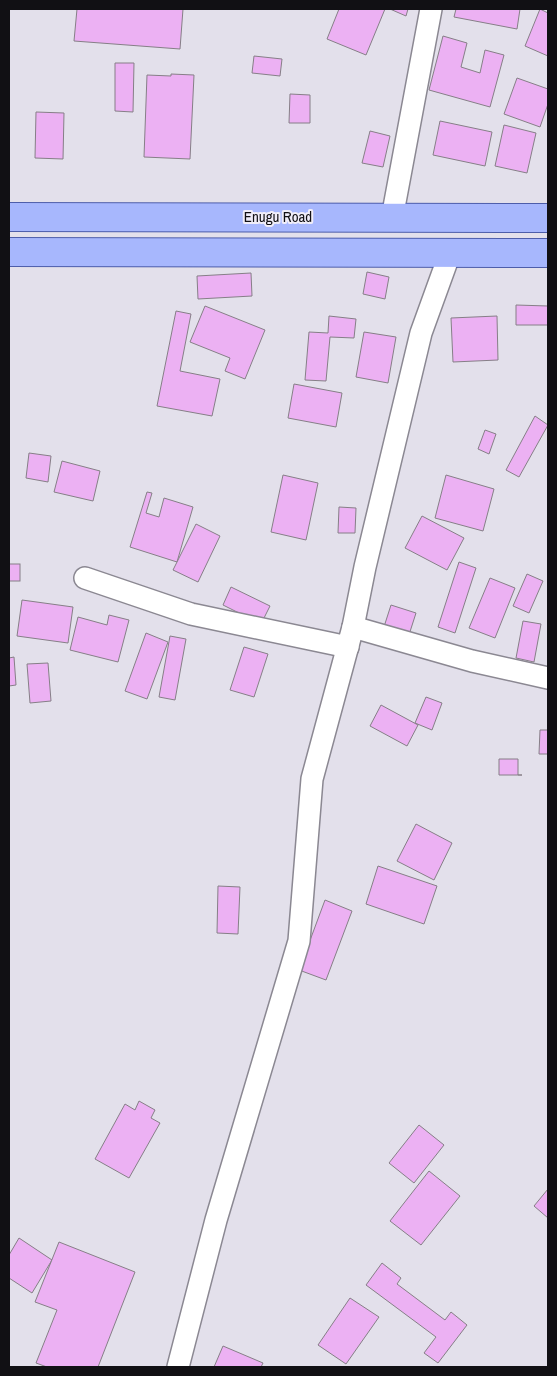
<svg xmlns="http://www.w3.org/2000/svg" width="557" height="1376" font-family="'Archivo Narrow',sans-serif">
<rect width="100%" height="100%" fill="#e3e0eb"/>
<!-- building -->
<g fill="#ecb1f3" stroke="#867f87">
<path d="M77 9H183L180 49 74 41Z"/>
<path d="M339 9H385L366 55 327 39Z"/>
<path d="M390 9H408L406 16Z"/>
<path d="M456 9H520L517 29 454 17Z"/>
<path d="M540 9 548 13V56L525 46Z"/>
<path d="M443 36 467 43 461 67 480 73 485 50 504 55 490 107 429 90Z"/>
<path d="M254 56 282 59 280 76 252 73Z"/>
<path d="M115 63H134L133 112 115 111Z"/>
<path d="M171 74 194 75 190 159 144 157 147 75 171 76Z"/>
<path d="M517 78 548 89V104L540 127 504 114Z"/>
<path d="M290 94 310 95V123H289Z"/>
<path d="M36 112 64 113 63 159 35 158Z"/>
<path d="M440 121 492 132 485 166 433 155Z"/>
<path d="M504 125 536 133 527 173 495 166Z"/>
<path d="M370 131 390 136 383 167 362 163Z"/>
<path d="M367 272 389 277 385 299 363 294Z"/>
<path d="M251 273 252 296 198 299 197 276Z"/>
<path d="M516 305 548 306V325H516Z"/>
<path d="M205 306 265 330 245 379 225 371 230 358 190 342Z"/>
<path d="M176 311 191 314 180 371 220 379 212 416 157 406Z"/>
<path d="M329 316 356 319 354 338 330 337 326 381 305 380 309 332 328 333Z"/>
<path d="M497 316 498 360 453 362 451 318Z"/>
<path d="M364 332 396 337 388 383 356 377Z"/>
<path d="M294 384 342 393 336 427 288 418Z"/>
<path d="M535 416 548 425 519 477 506 470Z"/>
<path d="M485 430 496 434 489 454 478 449Z"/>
<path d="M29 453 51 456 48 482 26 478Z"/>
<path d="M62 461 100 471 93 501 54 492Z"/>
<path d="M283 475 318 483 306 540 271 532Z"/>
<path d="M446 475 494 489 483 531 435 518Z"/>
<path d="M147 492 152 493 146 513 159 517 164 498 193 507 177 562 130 547Z"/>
<path d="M339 507 356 508 355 533H338Z"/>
<path d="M422 516 464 538 447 570 405 548Z"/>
<path d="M196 524 220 536 198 582 173 570Z"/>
<path d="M459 562 476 568 455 633 438 627Z"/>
<rect x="9" y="564" width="11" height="17"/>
<path d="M527 574 543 581 529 613 513 606Z"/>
<path d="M490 578 515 588 495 638 469 628Z"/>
<path d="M231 587 270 606 261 624 223 605Z"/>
<path d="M22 600 73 607 68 643 17 636Z"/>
<path d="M391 605 416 613 407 641 382 633Z"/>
<path d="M109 615 129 620 118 662 70 650 78 617 107 625Z"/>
<path d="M523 621 541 624 534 662 516 658Z"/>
<path d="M146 633 168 642 147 699 125 691Z"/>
<path d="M170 636 186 639 175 700 159 697Z"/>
<path d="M244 647 268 654 254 697 230 690Z"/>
<path d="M14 657 16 685 9 686V658Z"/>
<path d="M48 663 51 701 30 703 27 664Z"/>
<path d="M426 697 442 703 432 730 415 723Z"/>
<path d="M381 705 418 725 407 746 370 726Z"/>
<path d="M540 730H548V754H539Z"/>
<path d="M499 759H518V775H522H499Z"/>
<path d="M416 824 452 843 434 880 397 861Z"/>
<path d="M378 866 437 886 424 924 366 904Z"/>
<path d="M218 886 240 887 238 934 217 933Z"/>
<path d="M325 900 352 911 326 980 299 970Z"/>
<path d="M139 1101 155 1110 151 1118 160 1123 129 1178 95 1159 125 1104 135 1110Z"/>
<path d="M419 1125 444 1145 414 1183 389 1163Z"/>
<path d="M429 1171 460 1196 421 1245 390 1221Z"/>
<path d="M548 1189V1218L534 1206Z"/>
<path d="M19 1238 52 1260 32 1293 9 1278V1255Z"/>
<path d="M59 1242 135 1272 98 1367H47L36 1363 57 1310 35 1302Z"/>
<path d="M382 1263 401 1278 397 1284 445 1320 451 1312 467 1325 438 1363 424 1353 436 1337 366 1285Z"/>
<path d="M350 1298 379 1317 346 1364 318 1345Z"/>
<path d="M223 1346 263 1363 261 1367H214Z"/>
</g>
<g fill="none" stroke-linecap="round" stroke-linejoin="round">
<defs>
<g id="minor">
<path d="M392 218 431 9"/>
<path d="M85 578 191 614 348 647"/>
<path d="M353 627 472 661 548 678"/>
<path d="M178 1367 216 1220 299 941 312 779 353 627 365 567 421 333 450 253"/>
</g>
<g id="primary">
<path d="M9 217 548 218"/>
<path d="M9 252 548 253"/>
</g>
</defs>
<!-- minor casing -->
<use href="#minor" stroke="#8b8892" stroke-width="24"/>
<!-- primary casing -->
<use href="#primary" stroke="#4d5daa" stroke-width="30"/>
<!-- minor -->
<use href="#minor" stroke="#fff" stroke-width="21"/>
<!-- primary -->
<use href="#primary" stroke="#a7b7fd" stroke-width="28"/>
</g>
<g text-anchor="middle" stroke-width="4" stroke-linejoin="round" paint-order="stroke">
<!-- street labels -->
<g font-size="15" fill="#111014" stroke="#f0edf9">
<text x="278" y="222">Enugu Road</text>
</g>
</g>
<!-- border -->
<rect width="557" height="1376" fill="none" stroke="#111014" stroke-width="20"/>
</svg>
